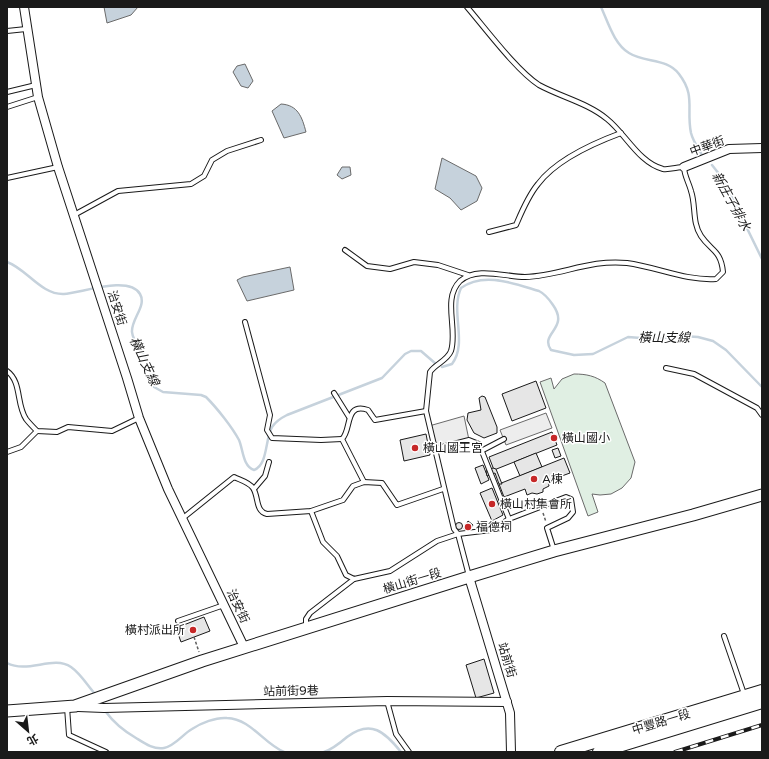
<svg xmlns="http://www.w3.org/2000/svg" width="769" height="759" font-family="'Varela Round','Noto Sans TC',sans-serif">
<rect width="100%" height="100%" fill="#fff"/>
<!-- green -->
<path fill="#e0efe3" stroke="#6a6a6a" d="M574 374C587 374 595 376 605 383L635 462 631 478 622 488 611 494 600 495 592 494 598 512 588 516 540 382 551 378 554 389 562 379Z"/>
<!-- parking -->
<g fill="#ededed" stroke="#6a6a6a">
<path d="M546 413 552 428 506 445 500 430Z"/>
<path d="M464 416 469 440 434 449 429 426Z"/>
</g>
<!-- water -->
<g fill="#c6d2dc" stroke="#6a6a6a">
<path d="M104 7H138L131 15 107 23Z"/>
<path d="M245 64 253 81 248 88 241 86 233 72 237 66Z"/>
<path d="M281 104C298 105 302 117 306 132L284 138 272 111Z"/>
<path d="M442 158 476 176 482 188 477 201 461 210 450 198 435 189Z"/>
<path d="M342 167H350L351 175 342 179 337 175Z"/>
<path d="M290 267 294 290 247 301 237 280 243 277Z"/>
</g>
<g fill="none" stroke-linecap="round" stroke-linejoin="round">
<!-- stream -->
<g stroke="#c6d2dc" stroke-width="2.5">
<path d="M601 7C608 22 614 44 629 53 645 63 667 58 679 74 696 96 686 109 691 133 693 141 698 148 702 155"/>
<path d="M712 165 723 179 762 259"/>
<path d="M7 262C27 269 41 295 64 294 81 293 129 275 140 294 147 306 131 319 132 332 133 343 143 351 147 361 151 369 151 379 154 387L163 392 201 395 206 397C217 408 232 427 239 440 243 449 243 467 254 470 268 465 265 439 272 427 276 421 281 418 287 415L382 378 405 354 411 351H421L436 364"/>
<path d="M442 367 452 364C468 343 450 312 461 288 484 271 515 284 539 291 545 294 549 299 553 305 570 329 539 333 551 350L574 355 593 354 628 337 654 339 682 336 698 337 713 341 726 350 762 387"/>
<path d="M7 663C28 674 53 655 71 667 81 674 87 685 96 695"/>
<path d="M106 712C114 723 124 731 136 738 144 743 154 750 164 748 175 746 183 734 192 729 201 723 216 717 227 718 251 719 263 743 284 752"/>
<path d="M324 752C333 749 340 743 347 737 371 719 385 732 401 752"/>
</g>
</g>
<!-- building -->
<g fill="#e6e6e6" stroke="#1a1a1a">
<path d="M536 381 546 408 512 421 502 394Z"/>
<path d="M482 396 485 397 497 427V433L484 438 474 433 467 420 468 413 481 410 479 398Z"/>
<path d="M552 432 557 445 494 470 489 457Z"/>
<path d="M426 434 430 455 404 461 400 440Z"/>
<path d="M558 448 561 456 555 458 552 450Z"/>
<path d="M536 453 542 467 520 476 514 462Z"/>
<path d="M564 458 570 473 548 481 549 486 543 489V492L537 494 532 493 527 495 525 489 504 497 499 484Z"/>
<path d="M483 465 489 480 481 484 475 468Z"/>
<path d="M493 468 496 469 502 484H499L495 473 487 476 486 471Z"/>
<path d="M492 488 503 515 492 521 480 493Z"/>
<path d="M468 521 473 525 468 532 464 529Z"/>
<circle cx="459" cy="526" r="3.5"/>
<path d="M204 617 210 631 181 642 176 628Z"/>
<path d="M484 659 494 693 476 698 466 665Z"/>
</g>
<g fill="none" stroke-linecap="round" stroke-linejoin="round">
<defs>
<g id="lane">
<path d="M467 7C485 28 517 71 539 85 561 97 588 103 607 119 625 133 639 163 663 169 669 170 678 167 684 167 684 175 689 183 691 191 696 205 692 223 701 236 711 251 721 250 723 272L716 279C686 281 657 267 627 263 589 259 561 276 525 277 505 277 477 266 460 281 442 299 458 329 451 351 447 361 435 364 430 372L426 411 454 529 458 534 469 576"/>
<path d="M7 31 26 29"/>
<path d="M7 92 36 85"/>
<path d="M7 107 38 97"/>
<path d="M7 178 58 167"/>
<path d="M74 215 118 191 191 184 204 176 212 160 227 151 261 140"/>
<path d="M489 232 516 225C522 211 528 196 538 184 556 160 594 143 621 133"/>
<path d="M345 250 367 266 390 269 414 262 438 265 468 275"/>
<path d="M245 322 270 415 267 430 272 438 321 440 342 439"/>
<path d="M666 368 694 374 757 408 762 415"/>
<path d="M7 371C22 382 16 404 26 419 29 423 33 427 37 431L57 432 68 427 112 431 139 418"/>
<path d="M334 393 349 417"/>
<path d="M434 449 469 440 479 444 509 519"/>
<path d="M481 451 504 439"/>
<path d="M7 452 21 447 37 431"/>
<path d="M364 482 342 439C352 430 344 402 368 410L375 420 426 411"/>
<path d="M254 489 265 476 269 462"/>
<path d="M311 511 323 542 337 556 346 575 354 579 390 571 437 541 458 534 491 530 509 519 566 497 571 499 573 512 568 518 547 528 554 550"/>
<path d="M183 518 234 477C240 480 249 482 253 488 259 497 255 511 267 514L311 511 343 500 353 486 364 482 382 483 397 505 443 489"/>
<path d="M178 621 224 605"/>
<path d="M306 628V619L310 613 354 579"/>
<path d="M724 636 744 694"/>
<path d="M387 701 396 734 409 752"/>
<path d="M67 707 69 735 106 752"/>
</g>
<g id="street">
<path d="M24 7 38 97 58 167 127 378 139 418 168 489 244 647"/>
<path d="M684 167 729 149 762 148"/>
<path d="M469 577 510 713 511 752"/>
<path d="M78 707 104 708 387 701 507 702"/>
</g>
<path id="secondary" d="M7 711 75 706 202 661 469 577 554 551 693 515 762 495"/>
<g id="primary">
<path d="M561 752 762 691"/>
<path d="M599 752 762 702"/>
</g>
</defs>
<!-- lane casing -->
<use href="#lane" stroke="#1a1a1a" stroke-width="6"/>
<!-- street casing -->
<use href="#street" stroke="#1a1a1a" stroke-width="10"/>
<!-- secondary casing -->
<use href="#secondary" stroke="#1a1a1a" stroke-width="13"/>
<!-- primary casing -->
<use href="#primary" stroke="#1a1a1a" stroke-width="14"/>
<!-- path -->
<g stroke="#5f5f5f" stroke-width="1.5" stroke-dasharray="3 2" stroke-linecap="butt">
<path d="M543 513 546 522"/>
<path d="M194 637 199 652"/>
</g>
<!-- lane -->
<use href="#lane" stroke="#fff" stroke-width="4"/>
<!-- street -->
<use href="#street" stroke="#fff" stroke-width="8"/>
<!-- secondary -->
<use href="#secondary" stroke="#fff" stroke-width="11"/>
<!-- primary -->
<use href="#primary" stroke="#fff" stroke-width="12"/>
<defs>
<path id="rail" d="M675 752 762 725"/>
</defs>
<!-- rail casing -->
<use href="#rail" stroke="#1a1a1a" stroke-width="4"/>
<!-- rail -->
<use href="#rail" stroke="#fff" stroke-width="2.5" stroke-dasharray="8" stroke-linecap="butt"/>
</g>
<!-- markers -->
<g fill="#c62828" stroke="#fff" stroke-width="1.5">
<circle cx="554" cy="438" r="4"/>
<circle cx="415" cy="448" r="4"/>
<circle cx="534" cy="479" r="4"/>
<circle cx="492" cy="504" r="4"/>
<circle cx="468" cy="527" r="4"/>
<circle cx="193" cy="630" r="4"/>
</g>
<g text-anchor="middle" stroke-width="3" stroke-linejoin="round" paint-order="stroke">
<!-- street labels -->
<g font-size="12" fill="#1a1a1a" stroke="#fff">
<text transform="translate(707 146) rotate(-20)" y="4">中華街</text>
<text transform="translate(117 308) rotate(72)" y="4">治安街</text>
<text transform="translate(412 581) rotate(-17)" y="4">橫山街一段</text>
<text transform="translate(238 606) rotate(65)" y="4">治安街</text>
<text transform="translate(507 660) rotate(73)" y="4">站前街</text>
<text transform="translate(291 691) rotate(-1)" y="4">站前街9巷</text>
<text transform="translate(661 722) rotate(-17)" y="4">中豐路一段</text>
</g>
<!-- poi labels -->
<g font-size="12" fill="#1a1a1a" stroke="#fff" text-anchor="start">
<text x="562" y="442">橫山國小</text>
<text x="423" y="452">橫山國王宮</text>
<text x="542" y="483">A棟</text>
<text x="500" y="508">橫山村集會所</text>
<text x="476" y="531">福德祠</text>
<text x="185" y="634" text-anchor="end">橫村派出所</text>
</g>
<!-- water labels -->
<g font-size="13" font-style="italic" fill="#1a1a1a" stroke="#fff">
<text transform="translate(732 201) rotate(61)" y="5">新庄子排水</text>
<text x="664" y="342">橫山支線</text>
<text transform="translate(145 361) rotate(65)" y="5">橫山支線</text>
</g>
</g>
<!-- border -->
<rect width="769" height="759" fill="none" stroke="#1a1a1a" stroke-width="16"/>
<!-- north arrow -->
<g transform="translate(28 731) rotate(152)" stroke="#ffffff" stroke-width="3" paint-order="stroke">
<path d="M0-3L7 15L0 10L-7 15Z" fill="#1a1a1a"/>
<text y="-6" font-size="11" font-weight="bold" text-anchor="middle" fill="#1a1a1a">北</text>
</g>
</svg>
